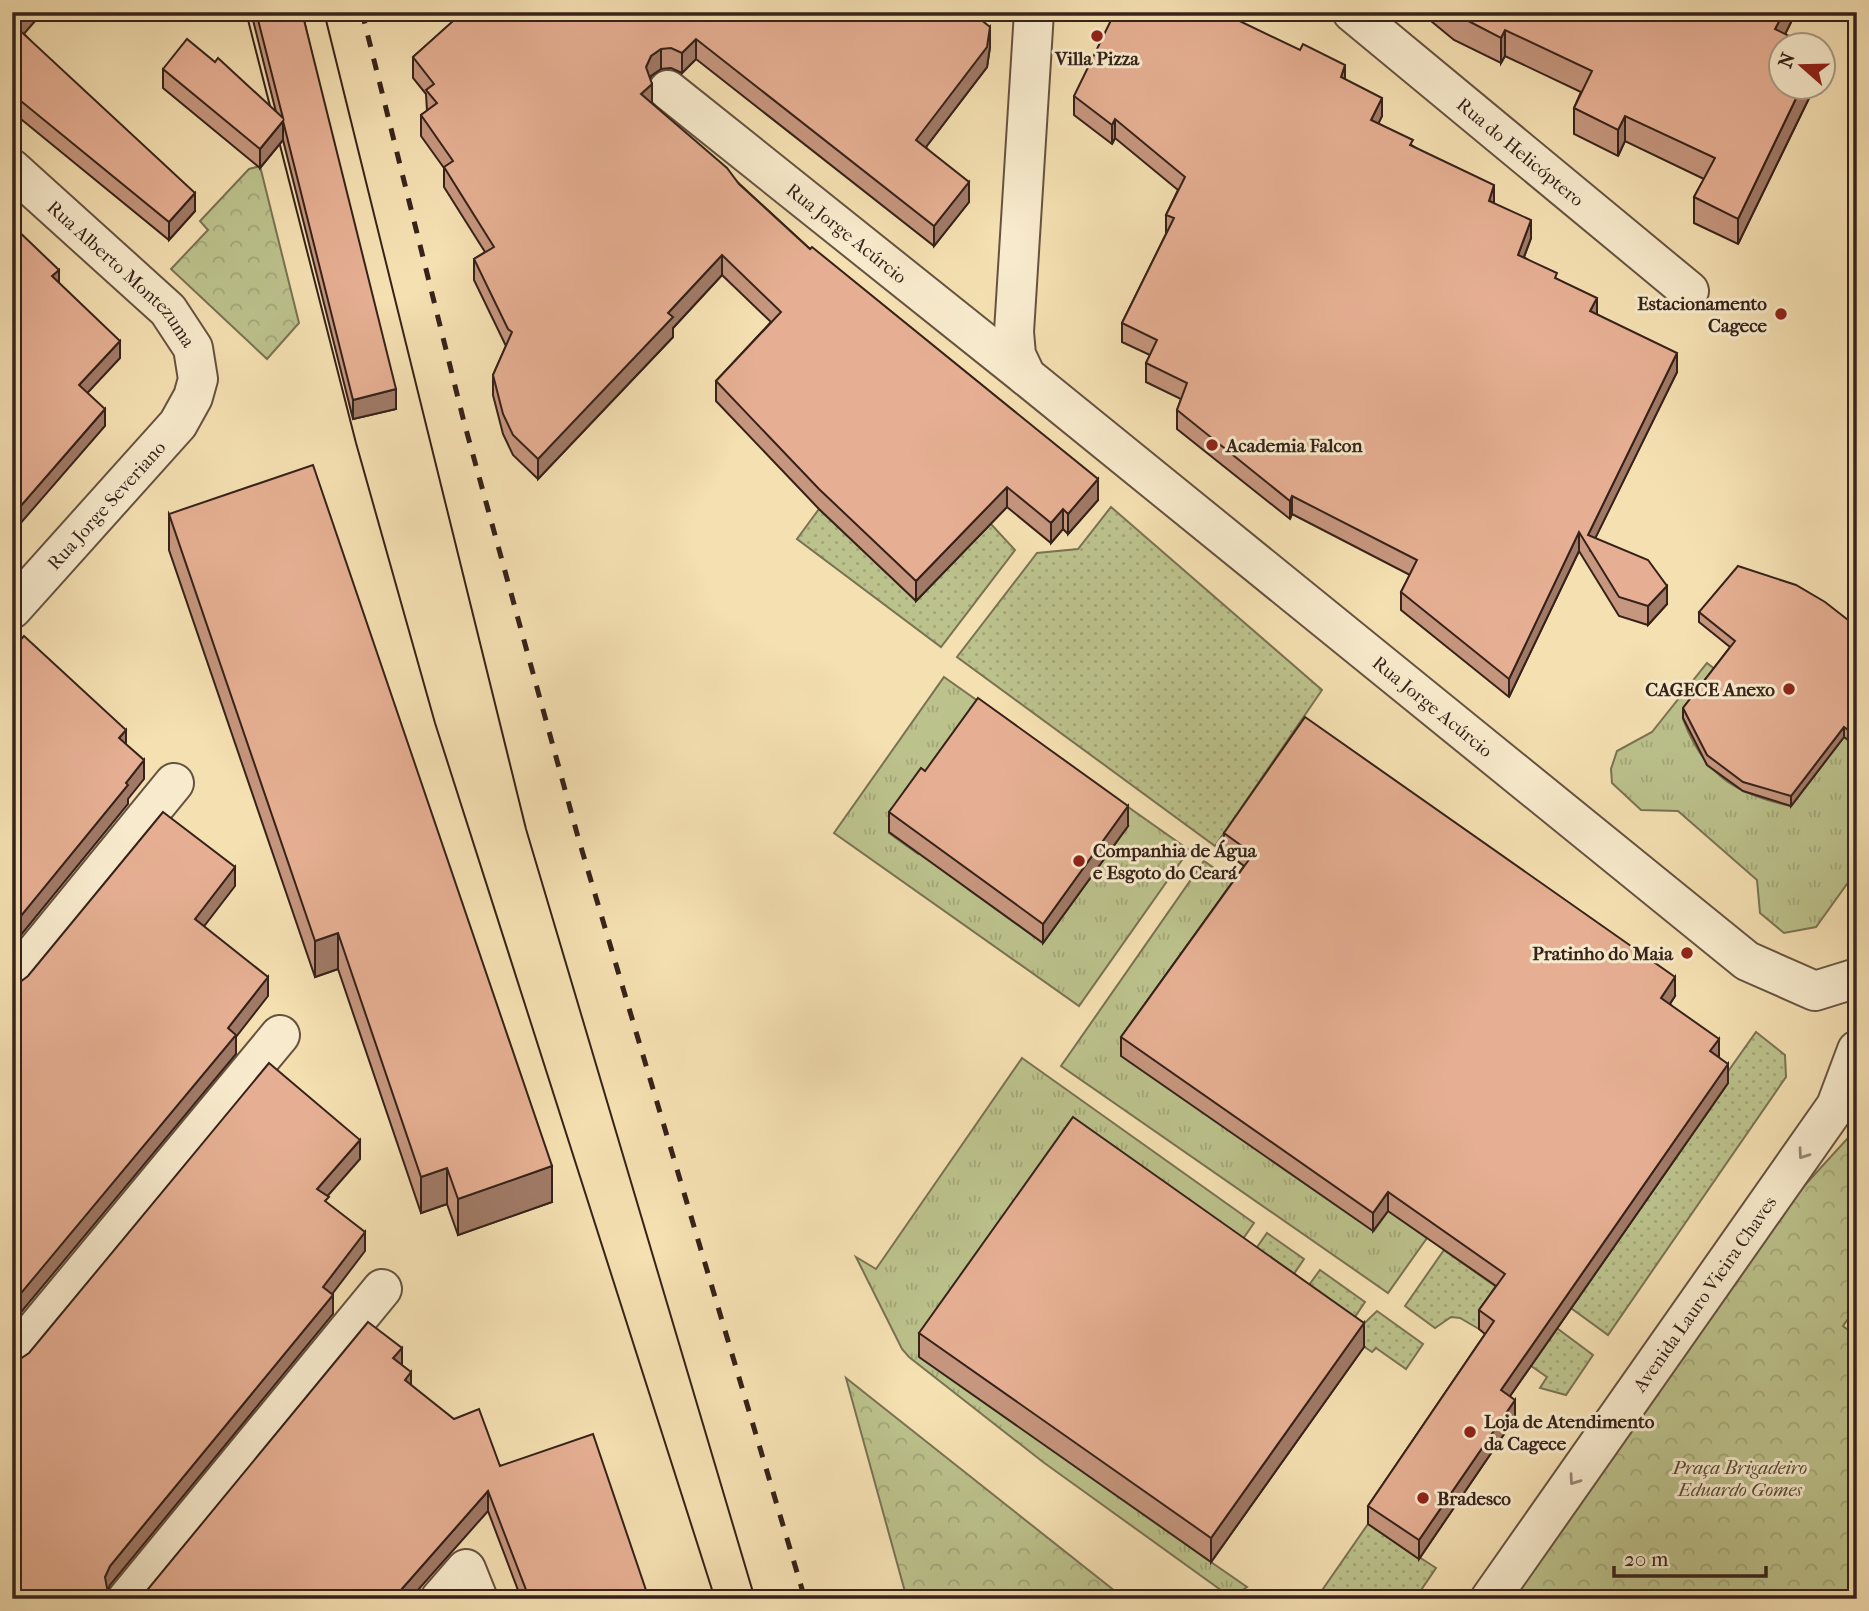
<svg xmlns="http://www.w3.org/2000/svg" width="1869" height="1611" font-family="'IM FELL French Canon',serif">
<defs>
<pattern id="grass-tufts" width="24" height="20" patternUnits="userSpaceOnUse" patternTransform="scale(1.75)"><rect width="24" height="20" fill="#bcc28c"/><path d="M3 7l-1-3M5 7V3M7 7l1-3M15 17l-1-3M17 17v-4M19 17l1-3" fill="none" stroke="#a2a678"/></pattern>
<pattern id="forest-crowns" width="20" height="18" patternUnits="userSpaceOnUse" patternTransform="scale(1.75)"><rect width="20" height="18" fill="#bcc28c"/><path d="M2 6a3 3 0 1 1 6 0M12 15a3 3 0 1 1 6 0" fill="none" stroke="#a2a678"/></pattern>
<pattern id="garden-dots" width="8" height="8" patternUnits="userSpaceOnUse" patternTransform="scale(1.75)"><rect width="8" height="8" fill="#bcc28c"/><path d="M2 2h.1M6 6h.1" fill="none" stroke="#a2a678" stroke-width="1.8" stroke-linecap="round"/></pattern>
</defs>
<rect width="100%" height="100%" fill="#f5e0b2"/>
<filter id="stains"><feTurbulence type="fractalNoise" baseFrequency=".00286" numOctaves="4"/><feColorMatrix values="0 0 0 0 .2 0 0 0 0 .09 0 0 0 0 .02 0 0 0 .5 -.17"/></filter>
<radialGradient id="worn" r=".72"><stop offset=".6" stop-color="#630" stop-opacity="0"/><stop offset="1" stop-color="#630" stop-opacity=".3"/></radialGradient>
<!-- grass -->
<g fill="url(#grass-tufts)" stroke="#797253" stroke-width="2" fill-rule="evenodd">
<path d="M1707 663 1729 680 1708 686 1683 719C1703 774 1735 794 1791 806L1828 724 1857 747V870L1816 927 1784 933 1760 913 1757 880 1678 811 1641 810 1612 783 1611 769 1617 751 1652 732Z"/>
<path d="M944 677 1189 850 1079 1006 834 833ZM921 788 1043 943 968 889 923 848 918 854 889 833Z"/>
<path d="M1204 861 1240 886 1374 1231 1388 1211 1427 1238 1388 1293 1061 1066Z"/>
<path d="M1022 1058 1254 1223 1189 1317 1211 1562 1247 1587 1237 1594 1225 1593 1043 1462 909 1357 902 1349 856 1257 876 1269Z"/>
</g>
<!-- forest -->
<g fill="url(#forest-crowns)" stroke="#797253" stroke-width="2">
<path d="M260 166 299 323 267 359 171 269 208 230 200 221 249 169Z"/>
<path d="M1857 1128V1306L1843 1326 1857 1337V1599H1511L1794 1197Z"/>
<path d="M846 1378 1125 1599H907Z"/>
</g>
<!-- garden -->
<g fill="url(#garden-dots)" stroke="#797253" stroke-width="2">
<path d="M1111 507 1322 690 1215 846 957 657 1037 553 1078 549Z"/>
<path d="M819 509 916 600 990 523 1015 550 941 647 797 539Z"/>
<path d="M1756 1032 1785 1055 1786 1077 1608 1335 1564 1303Z"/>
<path d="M1267 1233 1304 1259 1283 1290 1246 1263Z"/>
<path d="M1444 1250 1505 1293 1479 1329 1460 1318 1451 1317 1435 1328 1405 1306Z"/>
<path d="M1320 1270 1365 1302 1344 1333 1298 1300Z"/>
<path d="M1377 1311 1423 1344 1406 1369 1376 1348 1372 1352 1350 1337Z"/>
<path d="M1550 1323 1593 1355 1566 1395 1540 1388 1547 1377 1524 1361Z"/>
<path d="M1368 1524 1436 1568 1415 1599H1316Z"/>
</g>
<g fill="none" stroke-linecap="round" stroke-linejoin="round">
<defs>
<g id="minor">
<path id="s1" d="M1034 12 1014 332 1016 355 1026 376 1747 961 1815 991 1857 978"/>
<path id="s2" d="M1352 12 1689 291"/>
<path id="s3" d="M668 90 1026 376"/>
<path id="s4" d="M12 169 168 310 193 348 198 379 193 397 178 424 12 609"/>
<path d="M12 981 174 783"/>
<path d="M12 1358 280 1035"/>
<path d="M127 1599 382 1289"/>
<path d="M440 1599 466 1569 478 1599"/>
<path id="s5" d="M1490 1599 1836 1106 1857 1050"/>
</g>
</defs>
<!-- minor casing -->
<use href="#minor" stroke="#665240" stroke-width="42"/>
<!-- minor -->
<use href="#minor" stroke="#f8ebcd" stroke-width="38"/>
<!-- tram -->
<g stroke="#36221a" stroke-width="2">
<path d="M246 12 356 443 435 723 715 1599"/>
<path d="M324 12 526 829 755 1599"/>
</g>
<!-- rail -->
<path stroke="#36221a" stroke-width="5" stroke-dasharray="12 12" stroke-linecap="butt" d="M362 12 464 422 578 837 805 1599"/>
</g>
<!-- wall -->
<g fill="#c6967e" stroke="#36221a" stroke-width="2">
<path d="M12 12 24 34 195 211 169 240 16 115 14 117 12 115Z"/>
<path d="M251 12H302L396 409 353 419 283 140 260 168 163 88V69L276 112Z"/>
<path d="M449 12H981V19L990 47 987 67 926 147 969 202 934 246 696 59 682 73 671 68 661 69 651 76 650 79 652 103 810 249 1098 500 1068 534 1063 529 1051 543 1007 507 916 601 819 509 716 401V381L771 322 722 275 673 328V337L538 479 513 455 503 434 493 395V375L506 346 474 280V259L485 252 444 187V168L421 136V115L427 111 426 94 413 78V57L456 19Z"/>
<path d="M1420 12H1796L1785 34 1782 88H1814L1738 244 1694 223V197L1704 179 1625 141 1618 156 1574 134V108L1581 92 1505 56 1501 63 1454 40Z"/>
<path d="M1224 14 1345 80 1382 116 1378 123 1413 146 1494 203 1531 238 1524 257 1557 279 1597 314 1677 372 1595 538 1667 604 1648 625 1619 616 1579 551 1509 697 1401 610V592L1410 575 1292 514 1290 519 1177 429V410L1181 399 1146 382V363L1150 355 1122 342V323L1166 234V215L1178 190 1115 138 1112 144 1074 115V96Z"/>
<path d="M169 514 552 1202 458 1235 447 1204 421 1213 338 969 315 977 169 550Z"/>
<path d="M1699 612 1857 627V747L1844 737 1791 806 1743 791 1707 765 1683 718V708L1730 647 1699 622Z"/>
<path d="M925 771 1128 826 1043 943 889 832V812Z"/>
<path d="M1224 833 1675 996 1670 1004 1719 1057 1728 1083 1510 1396 1515 1418 1419 1559 1368 1524V1506L1485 1334 1479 1329V1310L1496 1286 1388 1211 1373 1231 1121 1056V1037L1244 866 1224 851Z"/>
<path d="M919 1333 1364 1347 1211 1562 919 1357Z"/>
<path d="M402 1365 411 1385 649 1599 521 1598 488 1511 144 1594Z"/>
</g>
<!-- shaded-wall -->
<g fill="#a17a67" stroke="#36221a" stroke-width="2">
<path d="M27 12H43L15 44V26Z"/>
<path d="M1784 12H1796L1775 55V29Z"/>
<path d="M990 27V47L987 67 916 160V140Z"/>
<path d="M1505 30V56L1501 63V38Z"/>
<path d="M696 39V59L682 73V53Z"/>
<path d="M661 49V69L651 76 646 87V67L651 56Z"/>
<path d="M1345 65V83L1341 77Z"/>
<path d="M652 84V104L641 94Z"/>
<path d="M1801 88H1814L1738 244V219Z"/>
<path d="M16 97V115L14 117V99Z"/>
<path d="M1382 98V116L1371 139V120Z"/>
<path d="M1625 116V141L1618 156V130Z"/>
<path d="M1115 119V138L1112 144V125Z"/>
<path d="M283 121V140L260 168V149Z"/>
<path d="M969 182V202L934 246V226Z"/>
<path d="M1494 185V203L1489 201Z"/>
<path d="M195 193V211L169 240V222Z"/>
<path d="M1531 220V238L1518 273V255Z"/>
<path d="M722 255V275L673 328V337L538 479V459L668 313Z"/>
<path d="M59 270V287L52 276Z"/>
<path d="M1597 298V316L1590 311Z"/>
<path d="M120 341V358L79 402V385Z"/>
<path d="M1677 353V372L1590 549 1588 535Z"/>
<path d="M396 389V409L353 419V400Z"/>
<path d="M105 409V426L12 533V516Z"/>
<path d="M1098 479V500L1068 534V514Z"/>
<path d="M1007 487V507L916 601V581Z"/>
<path d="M1292 496V514L1290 519V501Z"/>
<path d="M1063 509V529L1051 543V523Z"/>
<path d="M1579 532V551L1509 697V679Z"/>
<path d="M1667 586V604L1648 625V606Z"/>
<path d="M1844 727V737L1791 806V796Z"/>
<path d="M126 730V749L119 738Z"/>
<path d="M144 760V779L128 799V804L12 946V927Z"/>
<path d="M1128 806V826L1043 943V924Z"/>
<path d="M235 867V886L195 938V919Z"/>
<path d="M338 933V969L315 977V941Z"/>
<path d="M268 977V996L236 1037V1054L12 1323V1304Z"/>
<path d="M1675 977V996L1661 1017V998Z"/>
<path d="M1719 1039V1058L1710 1051Z"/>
<path d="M1728 1064V1083L1501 1409V1390Z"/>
<path d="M360 1140V1159L317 1208V1189Z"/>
<path d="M552 1166V1202L458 1235V1199Z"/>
<path d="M447 1168V1204L421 1213V1177Z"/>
<path d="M1388 1192V1211L1373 1231V1213Z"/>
<path d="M365 1232V1251L323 1306V1287Z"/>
<path d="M333 1295V1314L110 1585 105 1596V1577L110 1566Z"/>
<path d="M1364 1323V1347L1211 1562V1538Z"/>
<path d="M402 1348V1367L393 1358Z"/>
<path d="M411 1372V1392L405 1380Z"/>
<path d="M1515 1400V1418L1419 1559V1540Z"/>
<path d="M488 1491V1511L410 1599H393Z"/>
</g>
<!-- building -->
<g fill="#e6af93" stroke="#36221a" stroke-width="2">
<path d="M12 12H27L15 26 195 193 169 222 16 97 14 99 12 97Z"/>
<path d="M256 12H302L396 389 353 400 283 121 260 149 163 69 187 39 215 62 218 58 283 118Z"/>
<path d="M463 12H980V19L990 27 987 47 916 140 969 182 934 226 696 39 682 53 671 48 661 49 651 56 646 67 652 84 641 94 727 168 739 184 810 249 812 247 1098 479 1068 514 1063 509 1051 523 1007 487 916 581 819 489 716 381 781 312 722 255 668 313 673 317 538 459 513 435 503 414 493 375 512 332 508 329 474 259 494 247 444 167 453 161 421 115 437 103 426 90 434 84 413 57Z"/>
<path d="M1115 12H1221L1300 50 1303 44 1345 65 1341 77 1382 98 1371 120 1413 140 1410 145 1494 185 1489 201 1531 220 1518 255 1557 273 1555 278 1597 298 1590 311 1677 353 1588 535 1648 560 1667 586 1648 606 1619 597 1579 532 1509 679 1401 592 1417 560 1292 496 1290 501 1177 410 1187 383 1146 363 1157 340 1122 323 1174 218 1166 215 1185 177 1115 119 1112 125 1074 96Z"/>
<path d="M1451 12H1784L1775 29 1809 46H1782V88H1801L1738 219 1694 197 1715 158 1625 116 1618 130 1574 108 1592 71 1505 30 1501 38Z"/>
<path d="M12 225 59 270 52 276 120 341 79 385 105 409 12 516Z"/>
<path d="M313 465 552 1166 458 1199 447 1168 421 1177 338 933 315 941 169 514Z"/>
<path d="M1738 566 1796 585 1825 602 1857 627V737L1844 727 1791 796 1743 782 1707 755 1683 708 1735 641 1699 612Z"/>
<path d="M24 636 126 730 119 738 144 760 126 783 128 785 12 927V649Z"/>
<path d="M978 698 1128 806 1043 924 889 812 921 768 925 771Z"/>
<path d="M1305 717 1675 977 1661 998 1719 1039 1710 1051 1728 1064 1501 1390 1515 1400 1419 1540 1368 1506 1494 1321 1479 1310 1505 1274 1388 1192 1373 1213 1121 1037 1253 854 1224 833Z"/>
<path d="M163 812 235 867 195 919 268 977 228 1028 236 1035 12 1304V983L20 982 28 976Z"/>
<path d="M269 1063 360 1140 317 1189 329 1197 325 1201 365 1232 323 1287 333 1295 110 1566 105 1577 107 1588 114 1597 118 1599H12V1360L20 1359 29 1353Z"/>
<path d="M1073 1117 1364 1323 1211 1538 919 1333Z"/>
<path d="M368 1322 402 1348 393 1358 411 1372 405 1380 454 1419 479 1409 500 1466 593 1434 649 1599H519L528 1595 488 1491 393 1599H137L144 1594Z"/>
</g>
<!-- one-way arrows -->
<defs><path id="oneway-chevron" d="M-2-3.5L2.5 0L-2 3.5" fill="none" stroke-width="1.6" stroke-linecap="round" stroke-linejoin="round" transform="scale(1.75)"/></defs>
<g stroke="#978674">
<use href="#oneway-chevron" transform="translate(1803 1154) rotate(125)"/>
<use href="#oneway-chevron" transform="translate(1574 1480) rotate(125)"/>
</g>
<!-- markers -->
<g fill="#8f2418" stroke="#f8ebcd" stroke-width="2.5">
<circle cx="1097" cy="36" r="7"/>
<circle cx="1781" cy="314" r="7"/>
<circle cx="1212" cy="445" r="7"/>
<circle cx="1789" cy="689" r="7"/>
<circle cx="1079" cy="861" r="7"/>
<circle cx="1687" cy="953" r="7"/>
<circle cx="1470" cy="1432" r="7"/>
<circle cx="1423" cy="1498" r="7"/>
</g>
<g text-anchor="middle" stroke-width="6" stroke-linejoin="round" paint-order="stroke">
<!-- poi labels -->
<g font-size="19" font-weight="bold" fill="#36221a" stroke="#f8ebcd" text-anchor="start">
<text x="1097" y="65" text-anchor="middle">Villa Pizza</text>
<text x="1767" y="310" text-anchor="end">Estacionamento<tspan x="1767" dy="22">Cagece</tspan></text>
<text x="1226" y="452">Academia Falcon</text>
<text x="1775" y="696" text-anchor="end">CAGECE Anexo</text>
<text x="1093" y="857">Companhia de Água<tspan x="1093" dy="22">e Esgoto do Ceará</tspan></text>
<text x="1673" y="960" text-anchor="end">Pratinho do Maia</text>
<text x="1484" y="1428">Loja de Atendimento<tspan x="1484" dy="22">da Cagece</tspan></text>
<text x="1437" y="1505">Bradesco</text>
</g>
<!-- street labels -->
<g font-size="19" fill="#36221a" stroke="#f8ebcd">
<text dy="7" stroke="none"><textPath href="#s2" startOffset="219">Rua do Helicóptero</textPath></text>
<text dy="7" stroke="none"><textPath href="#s3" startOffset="229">Rua Jorge Acúrcio</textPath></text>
<text dy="7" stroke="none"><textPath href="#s4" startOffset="152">Rua Alberto Montezuma</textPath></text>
<text transform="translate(106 505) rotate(-48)" y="7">Rua Jorge Severiano</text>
<text dy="7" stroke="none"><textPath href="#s1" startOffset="891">Rua Jorge Acúrcio</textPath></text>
<text dy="7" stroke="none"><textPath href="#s5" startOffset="373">Avenida Lauro Vieira Chaves</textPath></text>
</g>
<!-- park labels -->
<g font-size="19" font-style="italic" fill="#584a36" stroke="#f8ebcd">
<text x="1740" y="1474">Praça Brigadeiro<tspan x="1740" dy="22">Eduardo Gomes</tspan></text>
</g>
</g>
<!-- margin -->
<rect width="1869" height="1611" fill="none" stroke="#f5e0b2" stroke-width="42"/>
<rect x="14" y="14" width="1841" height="1583" fill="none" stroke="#36221a" stroke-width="3.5"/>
<rect x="21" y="21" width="1827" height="1569" fill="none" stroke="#36221a" stroke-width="2"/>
<!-- north arrow -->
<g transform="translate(1802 66) rotate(290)"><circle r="33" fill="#f8ebcd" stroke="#aa9b85" stroke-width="2"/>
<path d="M0-5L12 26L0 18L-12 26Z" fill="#8f2418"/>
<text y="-10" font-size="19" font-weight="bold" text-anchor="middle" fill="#36221a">N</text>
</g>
<!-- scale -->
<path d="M1614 1566v10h152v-10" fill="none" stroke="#36221a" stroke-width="3.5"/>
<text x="1624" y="1566" font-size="21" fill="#36221a" stroke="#f8ebcd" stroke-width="5" paint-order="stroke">20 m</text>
<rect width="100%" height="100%" filter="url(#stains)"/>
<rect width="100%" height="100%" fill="url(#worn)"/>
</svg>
